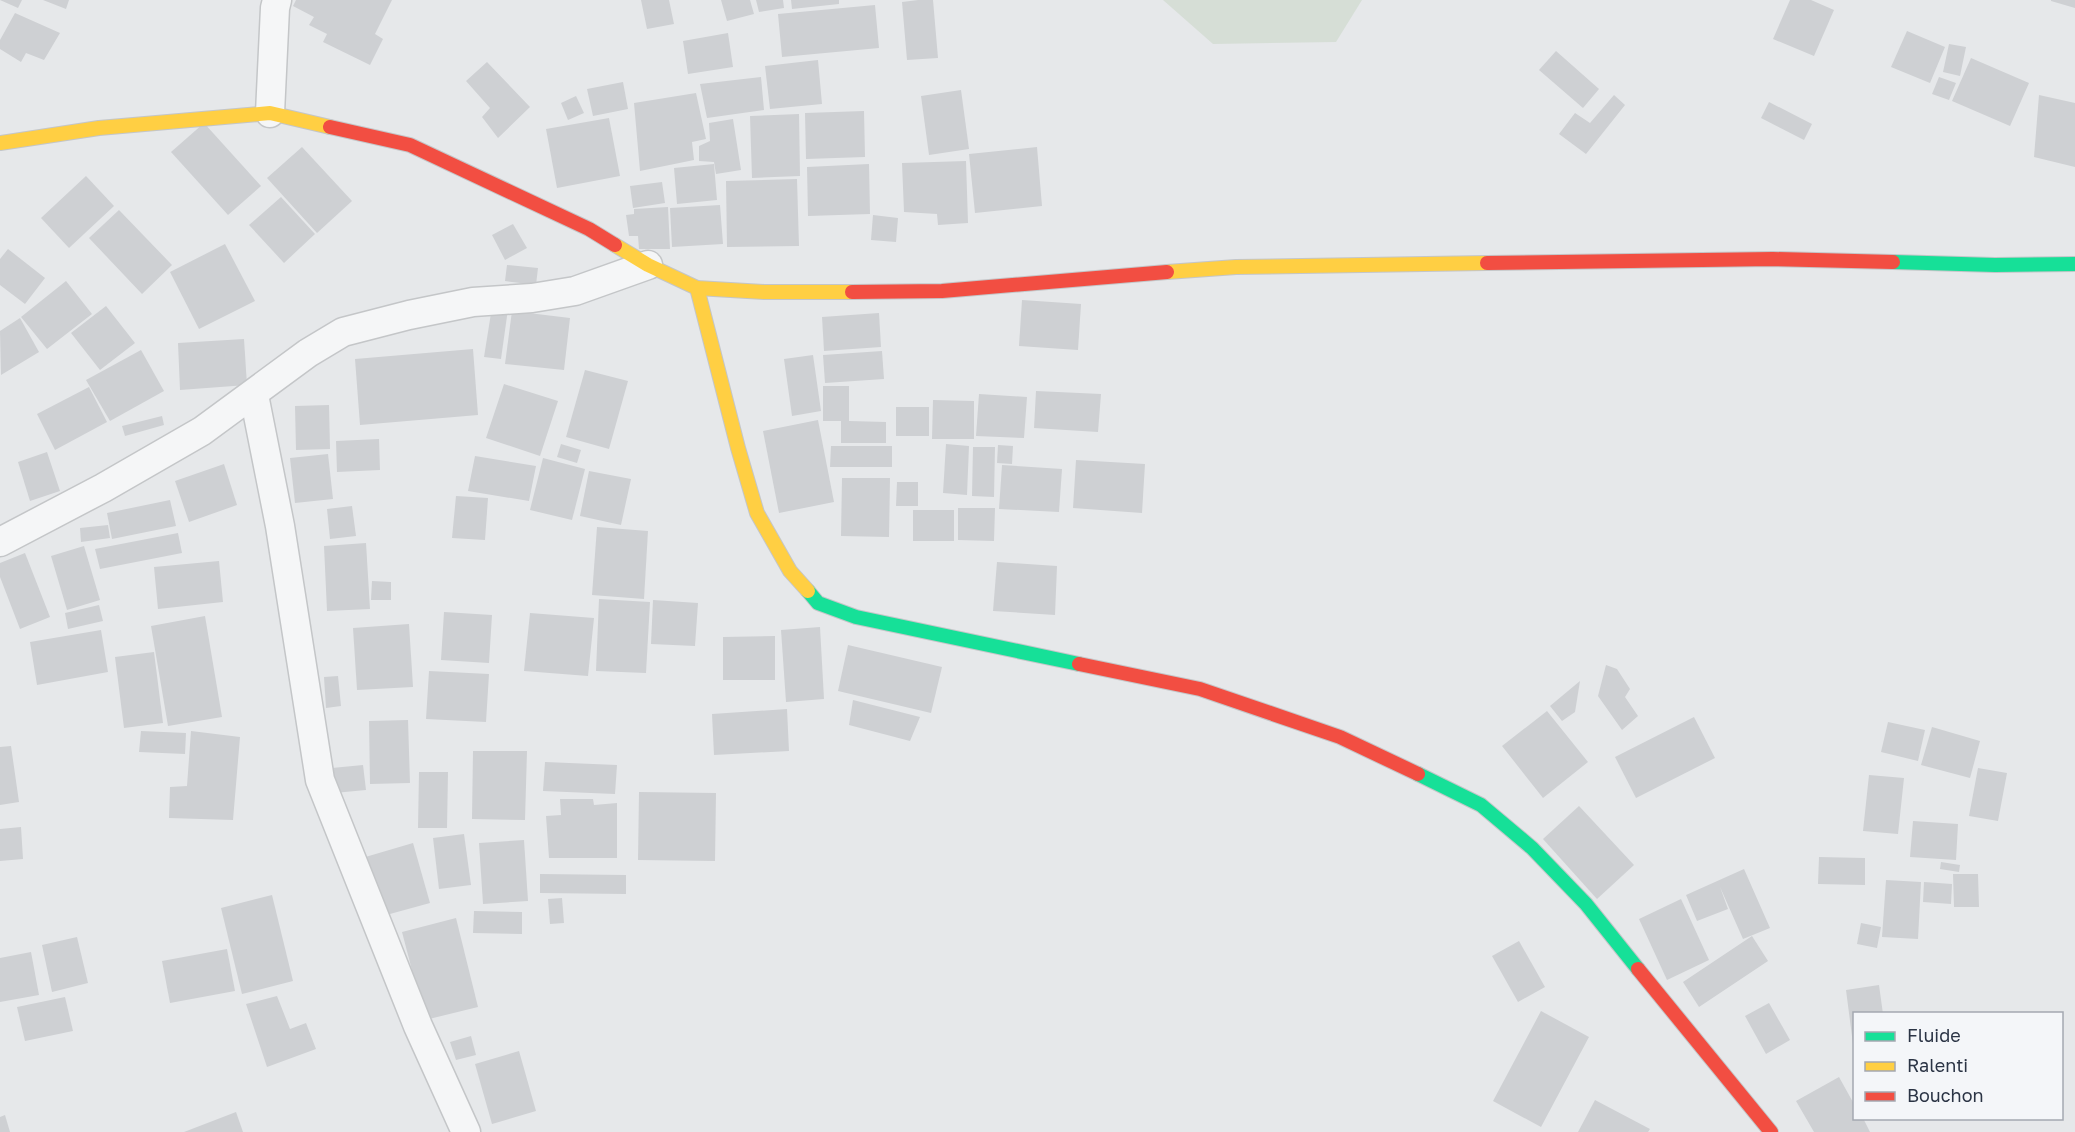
<svg xmlns="http://www.w3.org/2000/svg" width="2075" height="1132" font-family="'Golos Text',sans-serif">
<rect width="100%" height="100%" fill="#e6e8ea"/>
<!-- green -->
<path fill="#d6ded6" d="M1163 0H1362L1336 42 1213 44Z"/>
<!-- building -->
<g fill="#ced0d3">
<path d="M0 0H22L18 8Z"/>
<path d="M43 0H69L66 9Z"/>
<path d="M296 0H392L375 34 383 39 370 65 323 42 327 34 309 25 314 17 293 6Z"/>
<path d="M641 0H669L674 24 647 29Z"/>
<path d="M721 0H750L754 14 727 21Z"/>
<path d="M756 0H783L784 8 759 12Z"/>
<path d="M791 0H839V4L792 9Z"/>
<path d="M918 0H933L938 58 907 60 902 2Z"/>
<path d="M1790 0H1811L1834 10 1814 56 1773 39Z"/>
<path d="M2051 0H2075V8L2051 1Z"/>
<path d="M875 5 879 48 782 57 778 14Z"/>
<path d="M15 13 60 33 44 60 26 53 21 62 0 49V40Z"/>
<path d="M1907 31 1945 47 1930 83 1891 67Z"/>
<path d="M728 33 733 67 688 74 683 41Z"/>
<path d="M1949 44 1966 47 1960 76 1943 72Z"/>
<path d="M1556 51 1599 89 1583 108 1539 70Z"/>
<path d="M1971 58 2029 83 2010 126 1952 101Z"/>
<path d="M818 60 822 104 770 109 765 66Z"/>
<path d="M487 62 530 107 498 138 482 117 490 108 466 81Z"/>
<path d="M761 77 764 110 707 118 700 84Z"/>
<path d="M1939 77 1956 83 1949 100 1932 94Z"/>
<path d="M623 82 628 109 593 116 587 89Z"/>
<path d="M961 90 969 149 929 155 921 96Z"/>
<path d="M696 93 706 139 692 142 694 160 640 171 634 103Z"/>
<path d="M1614 95 1625 105 1586 154 1559 134 1575 113 1590 123Z"/>
<path d="M2039 95 2075 103V167L2034 157Z"/>
<path d="M576 96 584 113 568 120 561 103Z"/>
<path d="M1769 102 1812 124 1804 140 1761 118Z"/>
<path d="M864 111 865 157 806 159 805 113Z"/>
<path d="M799 114 800 176 752 178 750 116Z"/>
<path d="M609 118 620 176 557 188 546 129Z"/>
<path d="M733 119 741 170 716 174 714 162 699 161V146L710 141 709 123Z"/>
<path d="M204 123 261 186 228 215 171 152Z"/>
<path d="M302 147 352 201 317 233 267 178Z"/>
<path d="M1037 147 1042 206 975 213 969 154Z"/>
<path d="M966 161 968 223 938 225 937 214 904 212 902 163Z"/>
<path d="M714 164 717 200 677 204 674 168Z"/>
<path d="M869 164 870 214 808 216 807 167Z"/>
<path d="M86 176 114 206 69 248 41 218Z"/>
<path d="M797 179 799 246 727 247 726 181Z"/>
<path d="M662 182 665 203 633 208 630 186Z"/>
<path d="M281 197 315 234 284 263 249 225Z"/>
<path d="M720 205 723 244 672 247 670 208Z"/>
<path d="M668 207 670 249H639L638 236H629L626 215 634 214V209Z"/>
<path d="M119 210 172 265 142 294 89 238Z"/>
<path d="M873 215 898 218 896 242 871 240Z"/>
<path d="M513 224 527 248 505 260 492 235Z"/>
<path d="M225 244 255 301 199 329 170 272Z"/>
<path d="M8 249 45 278 25 304 0 285V259Z"/>
<path d="M507 265 538 268 536 285 505 281Z"/>
<path d="M66 281 92 314 47 349 21 317Z"/>
<path d="M1022 300 1081 304 1078 350 1019 346Z"/>
<path d="M106 306 135 343 100 370 71 333Z"/>
<path d="M492 307 508 309 501 359 484 357Z"/>
<path d="M512 311 570 318 564 370 505 364Z"/>
<path d="M879 313 881 347 824 351 822 317Z"/>
<path d="M20 318 39 352 1 375 0 331Z"/>
<path d="M244 339 247 385 180 390 178 343Z"/>
<path d="M473 349 478 415 360 425 355 359Z"/>
<path d="M141 350 164 391 110 421 86 380Z"/>
<path d="M882 351 884 379 825 383 823 355Z"/>
<path d="M813 355 821 411 792 416 784 359Z"/>
<path d="M585 370 628 381 609 449 566 437Z"/>
<path d="M504 384 558 401 540 456 486 438Z"/>
<path d="M823 386H849V421L886 422V443H841V421H823Z"/>
<path d="M89 387 107 422 55 450 37 414Z"/>
<path d="M1036 391 1101 394 1098 432 1034 428Z"/>
<path d="M979 394 1027 397 1024 438 976 436Z"/>
<path d="M933 400 974 401V439H932Z"/>
<path d="M329 405 330 449 296 450 295 406Z"/>
<rect x="896" y="407" width="33" height="29"/>
<path d="M162 416 164 425 125 436 122 426Z"/>
<path d="M818 420 834 502 779 513 763 431Z"/>
<path d="M379 439 380 470 337 472 336 441Z"/>
<path d="M561 444 581 450 577 463 557 457Z"/>
<path d="M946 444 969 446 967 495 943 493Z"/>
<path d="M998 445 1013 446 1012 464 997 463Z"/>
<path d="M831 446H892V467H830Z"/>
<path d="M973 447H995L994 497 972 496Z"/>
<path d="M47 452 60 491 30 501 18 462Z"/>
<path d="M328 454 333 499 295 503 290 458Z"/>
<path d="M475 456 536 466 529 501 468 491Z"/>
<path d="M543 458 585 469 572 520 530 510Z"/>
<path d="M1076 460 1145 464 1142 513 1073 508Z"/>
<path d="M224 464 237 505 189 522 175 481Z"/>
<path d="M1002 465 1062 469 1059 512 999 509Z"/>
<path d="M589 471 631 479 621 525 580 516Z"/>
<path d="M842 478H890L889 537 841 536Z"/>
<path d="M897 482H918V506H896Z"/>
<path d="M456 496 488 498 485 540 452 538Z"/>
<path d="M170 500 176 526 112 539 107 513Z"/>
<path d="M352 506 356 536 330 539 327 509Z"/>
<path d="M958 508H995L994 541 958 540Z"/>
<rect x="913" y="510" width="41" height="31"/>
<path d="M108 525 110 538 81 542 80 528Z"/>
<path d="M597 527 648 531 644 599 592 595Z"/>
<path d="M178 533 182 553 100 569 95 549Z"/>
<path d="M366 543 370 609 327 611 324 546Z"/>
<path d="M84 546 100 600 67 610 51 556Z"/>
<path d="M25 553 50 617 20 629 0 577V563Z"/>
<path d="M219 561 223 602 158 609 154 567Z"/>
<path d="M997 562 1057 566 1055 615 993 611Z"/>
<path d="M372 581 391 582V600H371Z"/>
<path d="M599 599 650 602 646 673 596 671Z"/>
<path d="M653 600 698 603 695 646 651 644Z"/>
<path d="M99 605 103 621 68 629 65 613Z"/>
<path d="M444 612 492 615 489 663 441 660Z"/>
<path d="M530 613 594 618 588 676 524 671Z"/>
<path d="M205 616 222 717 168 726 151 626Z"/>
<path d="M409 624 413 687 357 690 353 628Z"/>
<path d="M820 627 824 699 786 702 781 630Z"/>
<path d="M101 630 108 672 37 685 30 642Z"/>
<path d="M775 636V680H723V637Z"/>
<path d="M848 645 942 667 931 713 838 691Z"/>
<path d="M154 652 163 723 124 728 115 657Z"/>
<path d="M1606 665 1617 669 1630 689 1625 697 1638 716 1622 730 1598 696Z"/>
<path d="M429 671 489 674 486 722 426 719Z"/>
<path d="M338 676 341 706 326 708 324 677Z"/>
<path d="M1580 681 1575 712 1562 721 1550 706Z"/>
<path d="M853 700 920 717 910 741 849 725Z"/>
<path d="M787 709 789 751 714 755 712 714Z"/>
<path d="M1547 711 1588 762 1543 798 1502 746Z"/>
<path d="M1694 717 1715 758 1636 798 1615 757Z"/>
<path d="M408 720 410 783 370 784 369 721Z"/>
<path d="M1888 722 1925 730 1918 761 1881 752Z"/>
<path d="M1932 727 1980 741 1970 778 1921 765Z"/>
<path d="M141 731 186 733 185 754 139 752Z"/>
<path d="M191 731 240 737 233 820 169 818 170 787 187 786Z"/>
<path d="M11 746 19 802 0 805V747Z"/>
<path d="M473 751H527L525 820 472 819Z"/>
<path d="M545 762 617 765 615 794 543 791Z"/>
<path d="M363 765 366 790 334 793 332 768Z"/>
<path d="M1978 768 2007 773 1998 821 1969 816Z"/>
<path d="M419 772H448L447 828H418Z"/>
<path d="M1869 775 1904 778 1898 834 1863 831Z"/>
<path d="M639 792 716 793 715 861 638 860Z"/>
<path d="M560 799H593L594 805 617 803V858H549L546 816 561 815Z"/>
<path d="M1579 806 1634 865 1597 899 1543 839Z"/>
<path d="M1913 821 1958 824 1956 860 1910 857Z"/>
<path d="M21 827 23 859 0 861V829Z"/>
<path d="M464 834 471 885 439 889 433 838Z"/>
<path d="M524 840 528 901 483 904 479 843Z"/>
<path d="M413 843 430 903 379 917 362 858Z"/>
<path d="M1819 857 1865 858V885L1818 884Z"/>
<path d="M1941 862 1960 865 1959 872 1940 869Z"/>
<path d="M1744 869 1770 928 1743 939 1720 887 1728 909 1697 921 1686 895Z"/>
<path d="M540 874 626 875V894L540 893Z"/>
<path d="M1953 874H1978L1979 907H1954Z"/>
<path d="M1886 880 1921 882 1918 939 1882 937Z"/>
<path d="M1924 882 1952 884 1951 904 1923 902Z"/>
<path d="M272 895 293 981 242 994 221 908Z"/>
<path d="M562 898 564 923 550 924 548 899Z"/>
<path d="M1681 899 1709 960 1667 980 1639 919Z"/>
<path d="M474 911 522 912V934L473 933Z"/>
<path d="M456 918 478 1007 425 1020 402 932Z"/>
<path d="M1861 923 1881 927 1877 948 1857 944Z"/>
<path d="M1752 936 1768 961 1699 1007 1683 982Z"/>
<path d="M77 937 88 983 52 992 42 945Z"/>
<path d="M1519 941 1545 987 1518 1002 1492 956Z"/>
<path d="M227 949 235 991 170 1003 162 961Z"/>
<path d="M31 952 39 995 0 1002V958Z"/>
<path d="M1879 985 1883 1014H1854L1853 1044 1846 990Z"/>
<path d="M277 996 290 1029 306 1023 316 1049 267 1067 246 1004Z"/>
<path d="M65 997 73 1031 25 1041 17 1007Z"/>
<path d="M1769 1003 1790 1040 1766 1054 1745 1016Z"/>
<path d="M1541 1011 1589 1037 1541 1127 1493 1101Z"/>
<path d="M471 1036 476 1055 456 1060 450 1042Z"/>
<path d="M519 1051 536 1111 492 1124 475 1064Z"/>
<path d="M1839 1077 1854 1104V1118H1863L1870 1132H1814L1796 1101Z"/>
<path d="M1595 1100 1650 1129 1648 1132H1578Z"/>
<path d="M236 1112 243 1132H184Z"/>
<path d="M5 1115 10 1132H0V1117Z"/>
</g>
<g fill="none" stroke-linecap="round" stroke-linejoin="round">
<defs>
<g id="street">
<path d="M270 113 275 8 277 0"/>
<path d="M254 395 280 526 320 780 418 1026 466 1132"/>
<path d="M0 542 103 488 202 431 308 353 343 332 409 315 473 302 532 298 575 291 648 265"/>
</g>
<g id="fast">
<path d="M1893 262 1995 265 2075 264"/>
<path d="M808 591 818 603 856 617 1079 664"/>
<path d="M1418 774 1481 805 1532 848 1586 904 1638 969"/>
</g>
<g id="slow">
<path d="M0 143 99 128 270 113 330 127"/>
<path d="M615 245 648 265 697 288 764 292H852"/>
<path d="M1167 272 1236 267 1487 263"/>
<path d="M697 288 738 448 757 513 790 571 808 591"/>
</g>
<g id="jam">
<path d="M330 127 410 145 589 229 615 245"/>
<path d="M1487 263 1773 259 1893 262"/>
<path d="M852 292 942 291 1167 272"/>
<path d="M1079 664 1200 689 1340 737 1418 774"/>
<path d="M1638 969 1771 1132"/>
</g>
</defs>
<!-- street casing -->
<use href="#street" stroke="#c4c6c8" stroke-width="31"/>
<!-- fast casing -->
<use href="#fast" stroke="#c4c6c8" stroke-width="16"/>
<!-- slow casing -->
<use href="#slow" stroke="#c4c6c8" stroke-width="16"/>
<!-- jam casing -->
<use href="#jam" stroke="#c4c6c8" stroke-width="16"/>
<!-- street -->
<use href="#street" stroke="#f5f6f7" stroke-width="28"/>
<!-- fast -->
<use href="#fast" stroke="#16e098" stroke-width="14"/>
<!-- slow -->
<use href="#slow" stroke="#ffcf43" stroke-width="14"/>
<!-- jam -->
<use href="#jam" stroke="#f24e42" stroke-width="14"/>
</g>
<!-- legend -->
<rect x="1853" y="1012" width="210" height="108" fill="#f4f6f9" stroke="#a4a8b1" stroke-width="1.5"/>
<rect x="1865" y="1032" width="30" height="9" fill="#16e098" stroke="#a4a8b1" stroke-width="1.5"/>
<text x="1907" y="1042" font-size="18" fill="#2b3445">Fluide</text>
<rect x="1865" y="1062" width="30" height="9" fill="#ffcf43" stroke="#a4a8b1" stroke-width="1.5"/>
<text x="1907" y="1072" font-size="18" fill="#2b3445">Ralenti</text>
<rect x="1865" y="1092" width="30" height="9" fill="#f24e42" stroke="#a4a8b1" stroke-width="1.5"/>
<text x="1907" y="1102" font-size="18" fill="#2b3445">Bouchon</text>
</svg>
